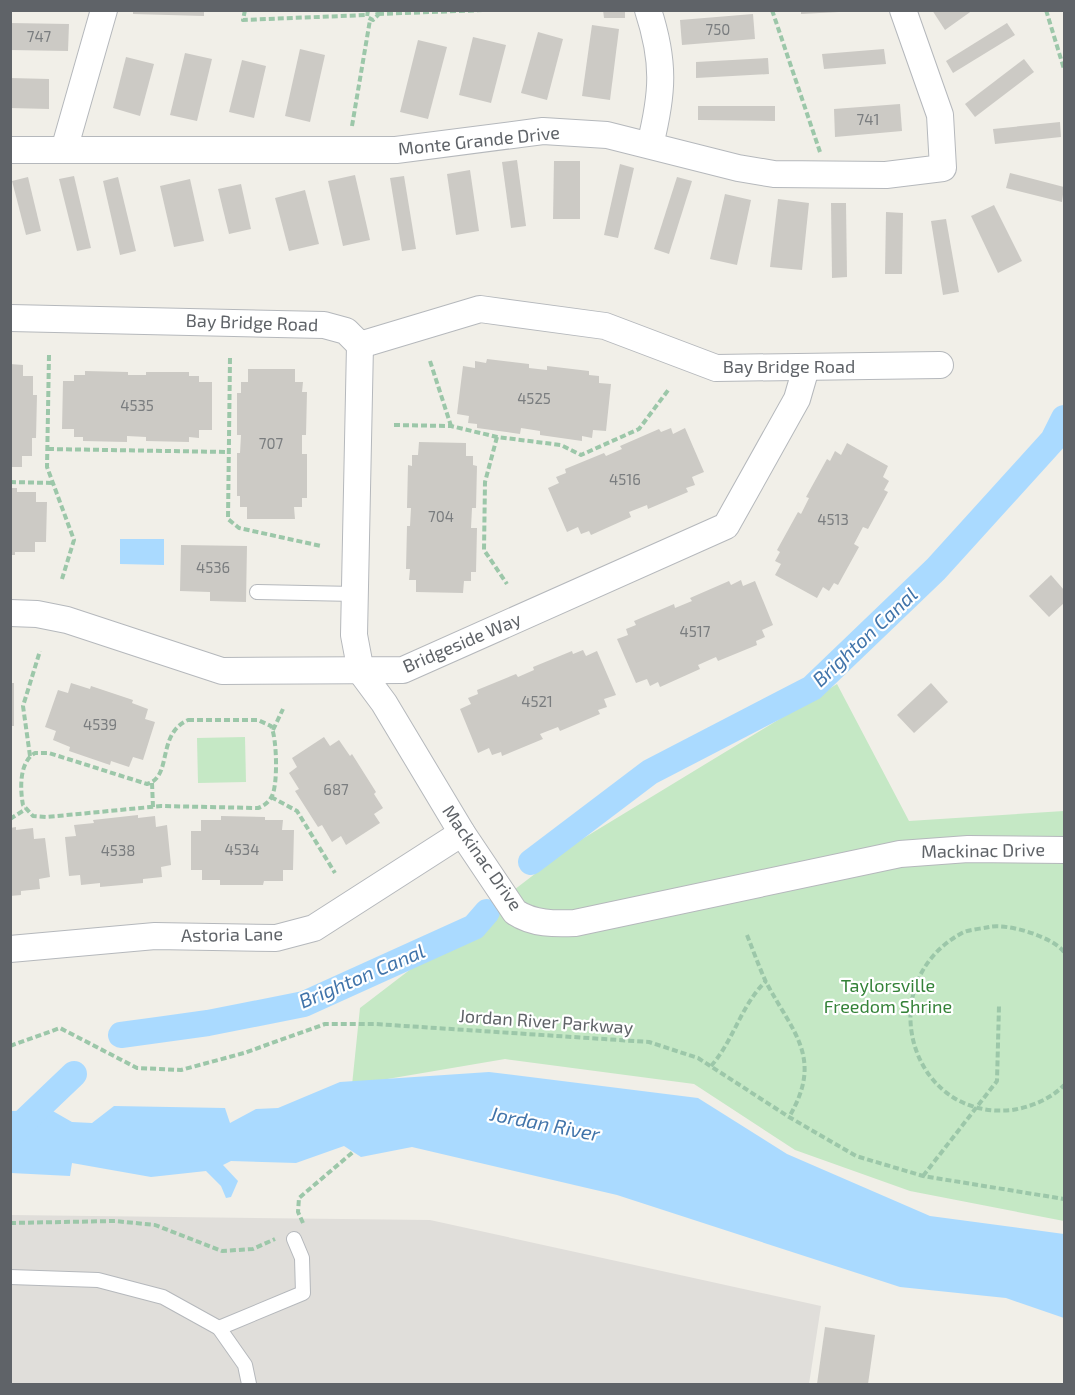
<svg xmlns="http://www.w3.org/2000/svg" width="1075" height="1395" font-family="'Exo 2',sans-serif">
<rect width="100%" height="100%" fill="#f1efe8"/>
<!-- industrial -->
<path fill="#e0deda" d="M11 1215 430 1220 821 1306 809 1384H11Z"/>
<!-- green -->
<g fill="#c5e8c5">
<path d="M837 684 909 821 1064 811V1221L910 1191 795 1150 694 1084 505 1059 352 1085 360 1008 574 844Z"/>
<path d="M245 737 246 782 198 783 197 738Z"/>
</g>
<!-- water -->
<g fill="#aadaff">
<path d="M120 539H164V565L120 564Z"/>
<path d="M489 1072 698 1098 787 1154 930 1216 1064 1234V1318L1006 1298 900 1287 617 1195 412 1147 361 1157 344 1146 296 1163 231 1161 223 1165 238 1181 231 1197 226 1198 221 1186 206 1171 151 1177 72 1163 70 1176 11 1173V1111L51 1110 72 1122 92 1123 114 1106 225 1108 230 1123 256 1109 278 1108 340 1082Z"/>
</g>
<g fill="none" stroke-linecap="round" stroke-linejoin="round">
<!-- canal -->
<g stroke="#aadaff" stroke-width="26">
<path d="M531 862 650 772 812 688 936 569 1053 440 1064 418"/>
<path d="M121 1035 208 1023 304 1004 474 927 487 912"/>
<path d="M10 1135 74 1074"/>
</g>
</g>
<!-- building -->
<g fill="#cccac5">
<path d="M133 10H204V16L133 14Z"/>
<path d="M603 10H625V18H604Z"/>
<path d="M801 10H839V12L801 14Z"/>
<path d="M932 10H973L945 30Z"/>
<path d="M753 14 755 39 682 45 680 20Z"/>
<path d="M10 23 69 24 68 51 10 50Z"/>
<path d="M1007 23 1015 35 953 73 946 61Z"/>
<path d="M592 25 619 29 610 100 582 96Z"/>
<path d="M538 32 563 39 547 100 521 93Z"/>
<path d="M473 37 506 45 491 103 459 95Z"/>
<path d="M418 40 447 47 428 119 400 112Z"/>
<path d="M300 49 325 55 310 122 285 116Z"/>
<path d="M884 49 886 64 824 69 822 54Z"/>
<path d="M185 53 212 59 197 121 170 115Z"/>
<path d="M126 57 154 64 140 116 113 108Z"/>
<path d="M768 58 769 74 696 78V62Z"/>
<path d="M1024 59 1034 72 975 117 965 104Z"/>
<path d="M242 60 266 66 254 118 229 112Z"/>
<path d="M10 78 49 79V109L10 108Z"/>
<path d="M900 104 902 131 835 137 834 109Z"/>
<path d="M698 106H775V121L698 120Z"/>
<path d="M1060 122 1061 137 995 144 993 129Z"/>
<path d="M517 160 526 226 511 228 502 162Z"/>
<path d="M554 161H580V219H553Z"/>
<path d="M620 164 634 168 618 238 604 235Z"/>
<path d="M470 170 479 231 456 235 447 174Z"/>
<path d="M1010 173 1064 187 1062 202 1006 188Z"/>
<path d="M355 175 370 240 343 246 328 181Z"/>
<path d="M74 176 91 248 77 251 59 179Z"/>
<path d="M404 176 416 249 402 251 390 178Z"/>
<path d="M28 177 41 231 26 235 12 181Z"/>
<path d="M118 177 136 251 120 255 103 181Z"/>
<path d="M677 177 692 181 669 254 654 249Z"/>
<path d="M190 179 204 241 174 247 160 186Z"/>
<path d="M241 184 251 229 229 234 218 189Z"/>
<path d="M305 190 319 244 289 251 275 198Z"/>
<path d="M725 194 751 200 737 265 710 259Z"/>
<path d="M778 199 809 203 802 270 770 267Z"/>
<path d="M831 203H846L847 277 832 278Z"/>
<path d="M994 205 1022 261 998 273 971 216Z"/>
<path d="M886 212 903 213 902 274H885Z"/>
<path d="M946 219 959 292 943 295 931 221Z"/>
<path d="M487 359 529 364V368L547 370V366L589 371V375L599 376V383L611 384 606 431 593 430 592 438 582 436V441L540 435V431L521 428 520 434 477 428V424L468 423 469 416 457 414 463 366 475 368V361L486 363Z"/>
<path d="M10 364 23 365V376H33V395H37L36 438H32V456H22V467H10Z"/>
<path d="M248 369H295V382H303L302 392H307L306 435H302V454H307V498H302V507H294L295 519H247V507H240V496H237V453H240L241 435H237V393H241V382H248Z"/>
<path d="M85 371 128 372V375H146V372H189V376H199V382H212V430H199V438L189 437V442L146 441V437L127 436V442L83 441V437H74V429H62L63 381H74V375H85Z"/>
<path d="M671 428 673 434 685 428 704 472 692 477 695 485 686 488 688 492 648 509 647 505 629 512 631 517 591 535 589 531 581 534 578 527 567 532 548 488 559 483 556 477 566 473 565 469 604 453 606 456 622 449 620 446 659 429 661 432Z"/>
<path d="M419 442 466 443V456H473V465L477 466 476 508H472L471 528H477L476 572H471V581H464L463 593 416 592V580H409L410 569H406L407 526H410L411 508H407L408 465 412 466V455H418Z"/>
<path d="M847 443 888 466 883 477 889 481 884 490 888 492 868 529 863 527 854 544 859 547 838 585 834 583 829 591 823 587 817 598 775 575 781 564 775 561 780 552 777 550 798 512 801 514 809 498 806 497 827 459 830 461 835 451 841 455Z"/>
<path d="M10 488H17V492H36V502H47L46 542H35V552H15V555H10Z"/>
<path d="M181 545 247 546 246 602 210 601V592L180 591Z"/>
<path d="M1051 575 1064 590V603L1049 617 1029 596Z"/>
<path d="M741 580 743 586 755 581 773 625 762 630 765 637 756 641 757 645 718 661 716 657 698 665 700 669 660 687 658 682 650 686 647 679 636 683 617 639 628 635 626 629 636 625 634 621 674 604 675 608 692 601 690 598 729 581 731 585Z"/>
<path d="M583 650 586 656 597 651 616 695 604 699 607 707 598 710 600 714 560 731 558 727 540 734 543 739 502 756 501 752 492 755 489 748 478 753 460 709 471 704 468 698 478 694 477 690 516 674 518 677 534 670 533 667 572 651 573 654Z"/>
<rect x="10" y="683" width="4" height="43"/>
<path d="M71 683 90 689 91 686 133 700 132 703 148 709 145 719 155 722 143 760 133 757 129 767 111 761 110 765 69 751 70 747 53 740 56 731 45 727 58 690 68 693Z"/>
<path d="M931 683 948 702 914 733 897 715Z"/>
<path d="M324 737 330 746 339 740 350 756 352 754 376 792 374 794 383 808 374 814 380 823 346 845 341 836 332 842 322 825 318 827 295 791 299 789 289 773 297 767 292 758Z"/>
<path d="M138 815V818L155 816 156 827 167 825 171 865 161 867 162 877 143 879V883L100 887V883L81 885 80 875 69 876 65 837 76 836 74 825 94 823 93 820Z"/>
<path d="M221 816 265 817V820H283L282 830H294L293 870H283V881H264L263 885H220V880H202V870H191V831H201V820H221Z"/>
<path d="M16 827V830L33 828 34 839 45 838 50 877 39 879 40 889 21 891V895L10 896V828Z"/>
<path d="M825 1327 875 1335 868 1384H817Z"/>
</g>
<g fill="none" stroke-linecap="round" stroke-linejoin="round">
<defs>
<g id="lane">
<path d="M257 592 355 594"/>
<path d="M10 1277 98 1280 163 1297 219 1328 245 1365 249 1384"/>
<path d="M219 1328 303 1293 302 1258 294 1239"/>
</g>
<g id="street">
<path d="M648 10C665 62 663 93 650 145"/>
<path d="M10 150H396L543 131 607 135 738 168 774 174 886 175 943 168 940 115 903 10"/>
<path d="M64 150 104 10"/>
<path d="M10 318 324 325 346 331 360 345 480 309 605 326 716 368 940 365"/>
<path d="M360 345 354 635 361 672 384 703 462 833 515 912C533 924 555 924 575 923L900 854 968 849 1064 850"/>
<path d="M10 613 37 614 67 620 222 671 403 670 726 526 797 399 806 368"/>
<path d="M10 949 155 936 276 938 314 928 462 833"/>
</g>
</defs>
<!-- lane casing -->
<use href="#lane" stroke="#b5b8bc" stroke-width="16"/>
<!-- street casing -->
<use href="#street" stroke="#b5b8bc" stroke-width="28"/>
<!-- path -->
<g stroke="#9cc7a9" stroke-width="4" stroke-dasharray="6 3" stroke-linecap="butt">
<path d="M245 10 243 20 366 15"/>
<path d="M368 10 367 17 373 20 378 15 376 10"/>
<path d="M772 10 820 152"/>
<path d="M1046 10 1064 69"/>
<path d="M378 14 486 10"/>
<path d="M352 126 370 20"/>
<path d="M49 355 47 467 74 540 62 579"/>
<path d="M230 358 228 519 239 528 321 546"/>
<path d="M430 361 451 426"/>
<path d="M394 425 451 426 497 437 561 445 581 455 639 429 669 389"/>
<path d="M497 437 485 482 484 550 507 584"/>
<path d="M48 449 228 452"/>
<path d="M10 482 53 483"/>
<path d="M188 720H258L271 726C277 738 278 784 272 796 269 802 264 806 258 808L161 806 47 817 33 816 23 805C20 789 19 762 35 753H49L147 784C173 777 156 734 188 720Z"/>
<path d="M273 730 283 709"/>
<path d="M30 756 23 706 40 651"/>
<path d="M152 783 153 807"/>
<path d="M271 797 297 811 335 873"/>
<path d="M10 819 26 809"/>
<path d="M747 935C753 950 759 967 766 982 793 1033 824 1058 789 1117"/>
<path d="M1064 952C1053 937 1008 923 989 927 981 929 970 929 962 933 870 983 910 1121 1012 1110 1031 1107 1051 1099 1064 1085"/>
<path d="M10 1046 60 1028 137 1068 181 1070 244 1053 325 1024H375L649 1042 698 1058 789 1117 856 1156 923 1176 1064 1199"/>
<path d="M711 1066C734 1040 741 1005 766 981"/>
<path d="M923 1176 997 1081 999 1006"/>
<path d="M10 1223 115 1221 155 1225 222 1251 253 1249 275 1239"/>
<path d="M303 1223 298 1212 299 1198 353 1152"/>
</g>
<!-- lane -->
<use href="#lane" stroke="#fff" stroke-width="14"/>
<!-- street -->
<use href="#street" stroke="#fff" stroke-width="26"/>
</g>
<g text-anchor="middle" stroke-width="4.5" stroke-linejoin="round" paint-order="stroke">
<!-- number labels -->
<g font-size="15" fill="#7a7d7f">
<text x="718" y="35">750</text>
<text x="39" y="42">747</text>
<text x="868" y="125">741</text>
<text x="534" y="404">4525</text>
<text x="137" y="411">4535</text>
<text x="271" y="449">707</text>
<text x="625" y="485">4516</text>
<text x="441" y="522">704</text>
<text x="833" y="525">4513</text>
<text x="213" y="573">4536</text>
<text x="695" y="637">4517</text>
<text x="537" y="707">4521</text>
<text x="100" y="730">4539</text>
<text x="336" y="795">687</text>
<text x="242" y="855">4534</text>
<text x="118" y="856">4538</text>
</g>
<!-- street labels -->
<g font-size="18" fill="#5f6368" stroke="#fff">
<text transform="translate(479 141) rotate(-6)" y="6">Monte Grande Drive</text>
<text transform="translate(252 323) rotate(2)" y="6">Bay Bridge Road</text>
<text x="789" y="373">Bay Bridge Road</text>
<text transform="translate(462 643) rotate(-23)" y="6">Bridgeside Way</text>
<text transform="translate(983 851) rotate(-1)" y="6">Mackinac Drive</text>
<text transform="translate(482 858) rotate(55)" y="6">Mackinac Drive</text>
<text transform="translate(232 935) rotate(-1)" y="6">Astoria Lane</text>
<text transform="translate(546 1022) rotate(4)" y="6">Jordan River Parkway</text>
</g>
<!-- park labels -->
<g font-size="18" fill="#348238" stroke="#fff">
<text x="888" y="992">Taylorsville<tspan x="888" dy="21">Freedom Shrine</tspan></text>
</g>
<!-- water labels -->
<g font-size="20" font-style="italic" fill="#4174aa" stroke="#fff">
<text transform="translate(865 637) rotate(-43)" y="7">Brighton Canal</text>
<text transform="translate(362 976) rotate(-23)" y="7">Brighton Canal</text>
<text transform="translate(545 1124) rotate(11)" y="7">Jordan River</text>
</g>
</g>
<!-- border -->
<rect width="1075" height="1395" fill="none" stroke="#5f6368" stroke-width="24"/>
</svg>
